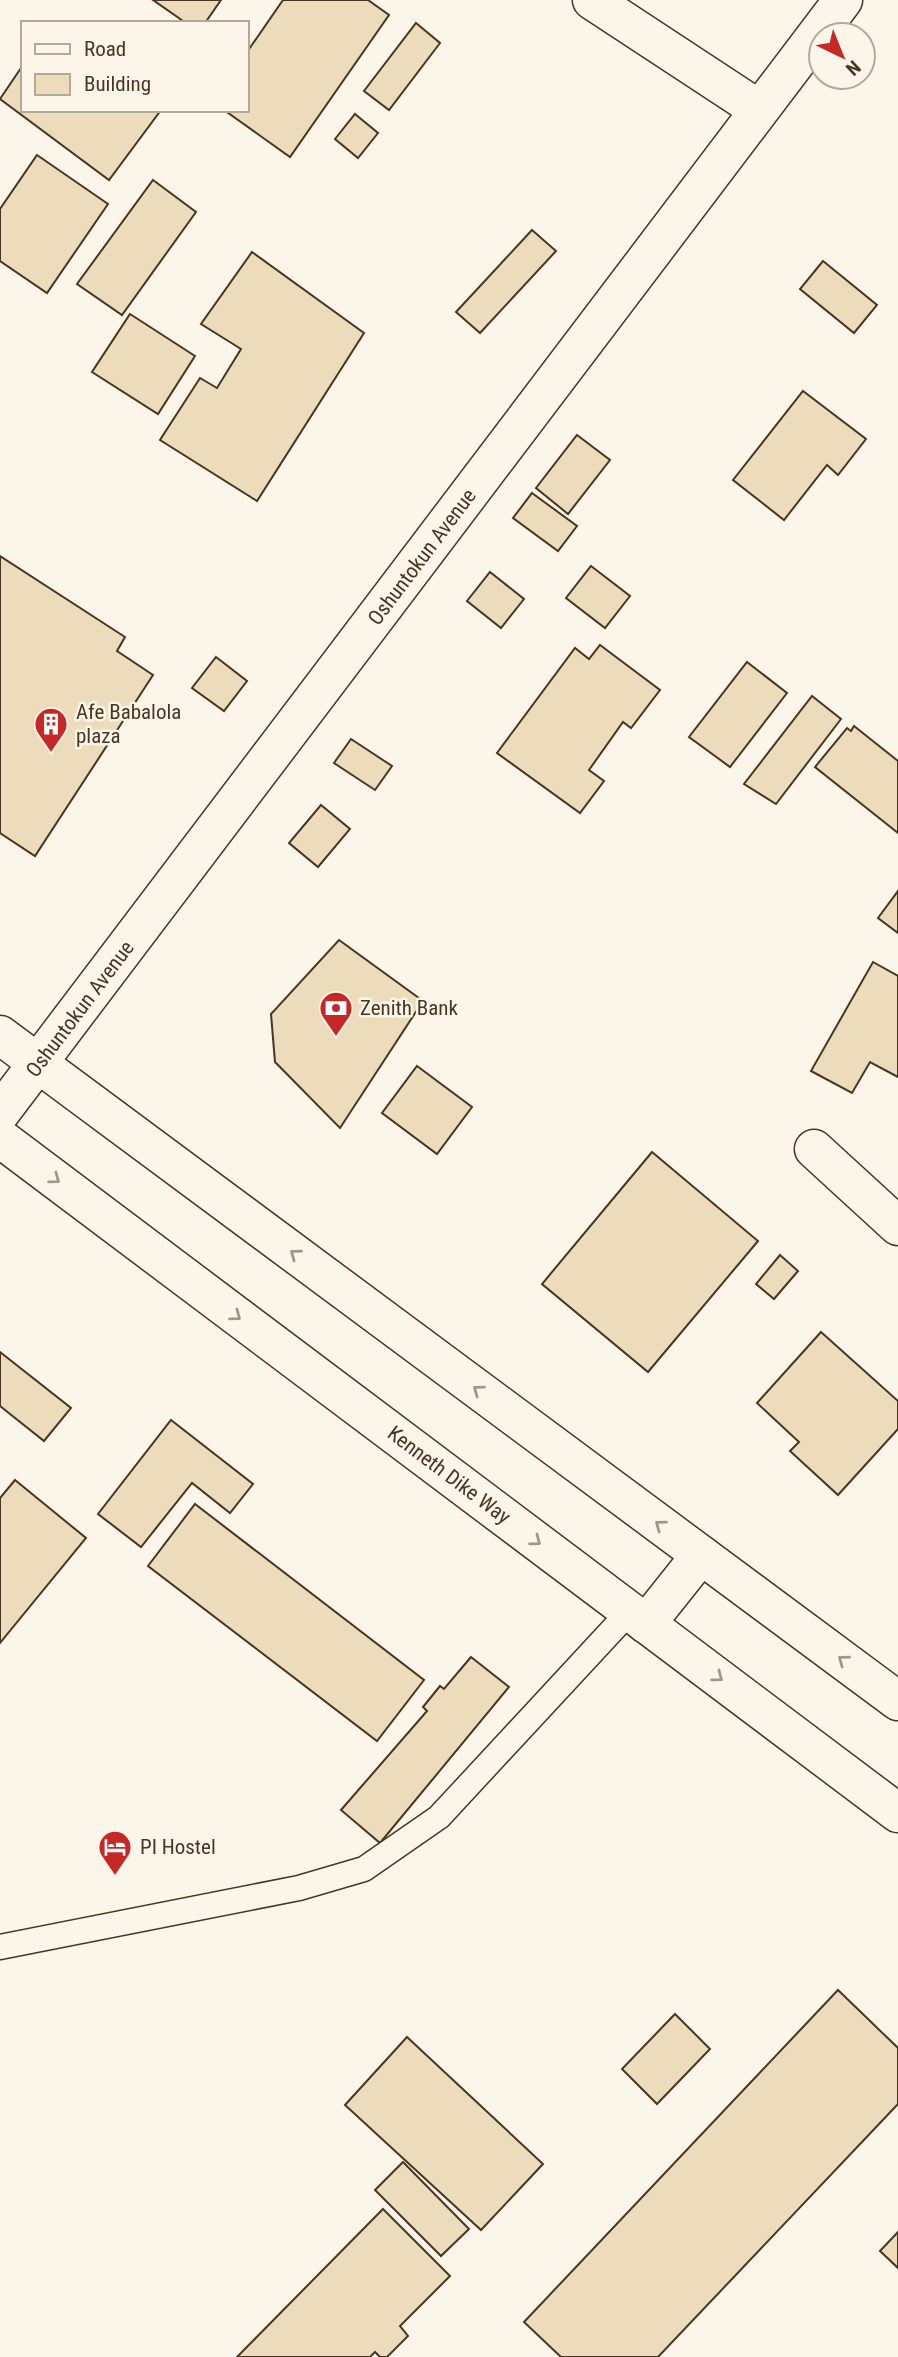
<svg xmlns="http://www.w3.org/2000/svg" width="898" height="2357" font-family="'Roboto Condensed',sans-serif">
<rect width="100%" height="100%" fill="#fbf6e9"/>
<!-- building -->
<g fill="#ecdcbc" stroke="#4a3520" stroke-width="2">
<path d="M153 0H221L205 23H186Z"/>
<path d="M283 0H368L389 15 290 157 224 110H247V52Z"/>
<path d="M416 23 440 43 389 110 364 91Z"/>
<path d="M23 65V110H161L109 180 0 99Z"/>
<path d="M355 114 378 133 358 158 335 139Z"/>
<path d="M37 155 108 204 47 293 0 261V209Z"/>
<path d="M153 180 196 212 122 315 77 284Z"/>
<path d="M532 230 556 251 480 333 456 312Z"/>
<path d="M252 252 364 333 257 501 160 440 200 378 217 388 241 349 201 324Z"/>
<path d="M823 261 877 305 854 333 800 289Z"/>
<path d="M130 314 195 356 158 414 92 372Z"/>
<path d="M803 391 866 439 838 475 827 465 784 520 733 480Z"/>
<path d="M577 435 610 460 568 514 536 488Z"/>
<path d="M532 493 577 526 558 551 513 518Z"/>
<path d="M0 556 125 637 117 651 153 675 35 856 0 833Z"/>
<path d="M591 566 630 596 605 628 566 598Z"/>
<path d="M490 572 524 599 501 628 467 601Z"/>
<path d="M600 645 660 690 631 728 623 722 589 770 604 781 580 813 497 753 575 648 589 659Z"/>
<path d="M216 657 247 681 224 711 192 688Z"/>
<path d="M747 662 787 693 730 767 689 737Z"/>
<path d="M812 696 841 719 776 804 744 784Z"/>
<path d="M854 726 898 761V833L815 767 847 728 851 731Z"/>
<path d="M351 739 392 766 375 790 334 763Z"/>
<path d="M321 805 350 829 318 867 289 843Z"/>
<path d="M898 891V933L878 918Z"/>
<path d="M339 940 423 1001 340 1128 275 1062 271 1014Z"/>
<path d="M873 962 898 976V1077L870 1062 852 1093 811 1071Z"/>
<path d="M417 1066 472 1107 437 1154 382 1113Z"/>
<path d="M652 1152 758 1241 648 1372 542 1284Z"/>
<path d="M780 1255 798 1271 774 1299 756 1284Z"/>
<path d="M821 1332 898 1401V1429L838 1495 790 1451 799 1442 757 1403Z"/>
<path d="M0 1352 71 1408 44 1441 0 1406Z"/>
<path d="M171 1420 253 1484 230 1513 192 1483 141 1547 98 1514Z"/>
<path d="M15 1480 86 1538 0 1643V1498Z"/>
<path d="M195 1504 424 1680 377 1741 148 1566Z"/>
<path d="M471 1657 509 1687 380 1843 341 1810 427 1711 423 1707 440 1686 444 1689Z"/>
<path d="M838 1990 898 2048V2104L658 2357H561L524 2322Z"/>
<path d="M675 2014 710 2049 657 2104 622 2069Z"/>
<path d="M407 2037 543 2164 481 2230 345 2105Z"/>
<path d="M403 2162 469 2229 441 2256 375 2190Z"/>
<path d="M383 2209 450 2276 400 2326 408 2336 387 2357H380L375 2352 370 2357H237Z"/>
<path d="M898 2232V2268L880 2251Z"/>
</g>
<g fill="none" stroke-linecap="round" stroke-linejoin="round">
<defs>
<path id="service" d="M0 1947 299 1888 364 1869 439 1817 630 1611"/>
<g id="minor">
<path d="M592 0 758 109"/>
<path d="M814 1149 898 1226"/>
</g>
<path id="secondary" d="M0 1113 843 0"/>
<g id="trunk">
<path d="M0 1035 898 1701"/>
<path d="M0 1138 898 1813"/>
<path d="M646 1624 701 1555"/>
</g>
</defs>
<!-- service casing -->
<use href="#service" stroke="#4a3520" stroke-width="27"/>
<!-- minor casing -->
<use href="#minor" stroke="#4a3520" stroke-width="41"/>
<!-- secondary casing -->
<use href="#secondary" stroke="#4a3520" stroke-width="41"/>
<!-- trunk casing -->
<use href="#trunk" stroke="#4a3520" stroke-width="41"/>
<!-- service -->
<use href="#service" stroke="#fbf6e9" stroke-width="24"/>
<!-- minor -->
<use href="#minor" stroke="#fbf6e9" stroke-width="38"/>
<!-- secondary -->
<use href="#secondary" stroke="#fbf6e9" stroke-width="38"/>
<!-- trunk -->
<use href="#trunk" stroke="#fbf6e9" stroke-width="38"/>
</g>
<!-- one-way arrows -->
<defs><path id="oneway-chevron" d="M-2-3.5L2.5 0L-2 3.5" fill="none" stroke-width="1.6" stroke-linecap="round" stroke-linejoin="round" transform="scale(1.75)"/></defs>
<g stroke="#a29684">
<use href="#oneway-chevron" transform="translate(55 1179) rotate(37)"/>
<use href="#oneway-chevron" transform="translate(295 1254) rotate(-143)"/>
<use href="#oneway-chevron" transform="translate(236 1316) rotate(37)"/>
<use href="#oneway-chevron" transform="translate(478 1390) rotate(-143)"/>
<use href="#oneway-chevron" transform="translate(660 1525) rotate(-143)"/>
<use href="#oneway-chevron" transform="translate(536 1541) rotate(37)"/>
<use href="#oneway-chevron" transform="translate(843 1660) rotate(-143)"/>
<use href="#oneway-chevron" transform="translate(718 1677) rotate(37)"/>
</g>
<!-- icons -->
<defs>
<symbol id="building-pin" viewBox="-11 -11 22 30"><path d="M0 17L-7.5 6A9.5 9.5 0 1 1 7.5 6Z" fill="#c62828" stroke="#fbf6e9"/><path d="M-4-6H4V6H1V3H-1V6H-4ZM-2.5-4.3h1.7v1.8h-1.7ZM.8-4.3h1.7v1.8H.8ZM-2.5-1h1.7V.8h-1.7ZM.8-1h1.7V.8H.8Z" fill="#fff"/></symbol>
<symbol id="bank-pin" viewBox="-11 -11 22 30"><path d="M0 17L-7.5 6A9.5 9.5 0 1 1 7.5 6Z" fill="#c62828" stroke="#fbf6e9"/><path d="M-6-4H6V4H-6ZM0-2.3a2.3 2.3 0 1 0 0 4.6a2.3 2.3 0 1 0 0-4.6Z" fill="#fff"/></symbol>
<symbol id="hotel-pin" viewBox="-11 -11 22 30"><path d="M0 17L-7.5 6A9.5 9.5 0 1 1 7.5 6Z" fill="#c62828" stroke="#fbf6e9"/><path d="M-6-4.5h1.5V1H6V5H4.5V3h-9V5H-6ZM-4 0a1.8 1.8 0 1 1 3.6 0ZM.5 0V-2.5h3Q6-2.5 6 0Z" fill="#fff"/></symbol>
</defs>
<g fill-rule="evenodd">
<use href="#building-pin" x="32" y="705" width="38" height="52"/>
<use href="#bank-pin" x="317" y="989" width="38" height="52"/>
<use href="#hotel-pin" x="96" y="1828" width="38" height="52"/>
</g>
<g text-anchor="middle" stroke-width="5" stroke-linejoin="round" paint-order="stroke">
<!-- street labels -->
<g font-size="21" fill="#4a3520" stroke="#fbf6e9">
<text transform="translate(422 557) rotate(-53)" y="7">Oshuntokun Avenue</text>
<text transform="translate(80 1009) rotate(-53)" y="7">Oshuntokun Avenue</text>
<text transform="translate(449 1475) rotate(37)" y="7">Kenneth Dike Way</text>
</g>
<!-- poi labels -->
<g font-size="21" fill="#4a3520" stroke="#fbf6e9" text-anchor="start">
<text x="76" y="719">Afe Babalola<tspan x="76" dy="24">plaza</tspan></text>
<text x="360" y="1015">Zenith Bank</text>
<text x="140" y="1854">PI Hostel</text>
</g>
</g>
<!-- legend -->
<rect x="21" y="21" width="228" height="91" fill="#fbf6e9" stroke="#b4a999" stroke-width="2"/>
<rect x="35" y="44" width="35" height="10" fill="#fbf6e9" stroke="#b4a999" stroke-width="2"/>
<text x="84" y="56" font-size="21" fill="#4a3520">Road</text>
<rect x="35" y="74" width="35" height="21" fill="#ecdcbc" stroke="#b4a999" stroke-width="2"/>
<text x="84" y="91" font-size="21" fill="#4a3520">Building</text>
<!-- north arrow -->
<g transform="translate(842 56) rotate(137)"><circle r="33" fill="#fbf6e9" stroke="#b4a999" stroke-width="2"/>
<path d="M0-5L12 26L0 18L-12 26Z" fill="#c62828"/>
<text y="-10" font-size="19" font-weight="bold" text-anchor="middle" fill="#4a3520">N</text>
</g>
</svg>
